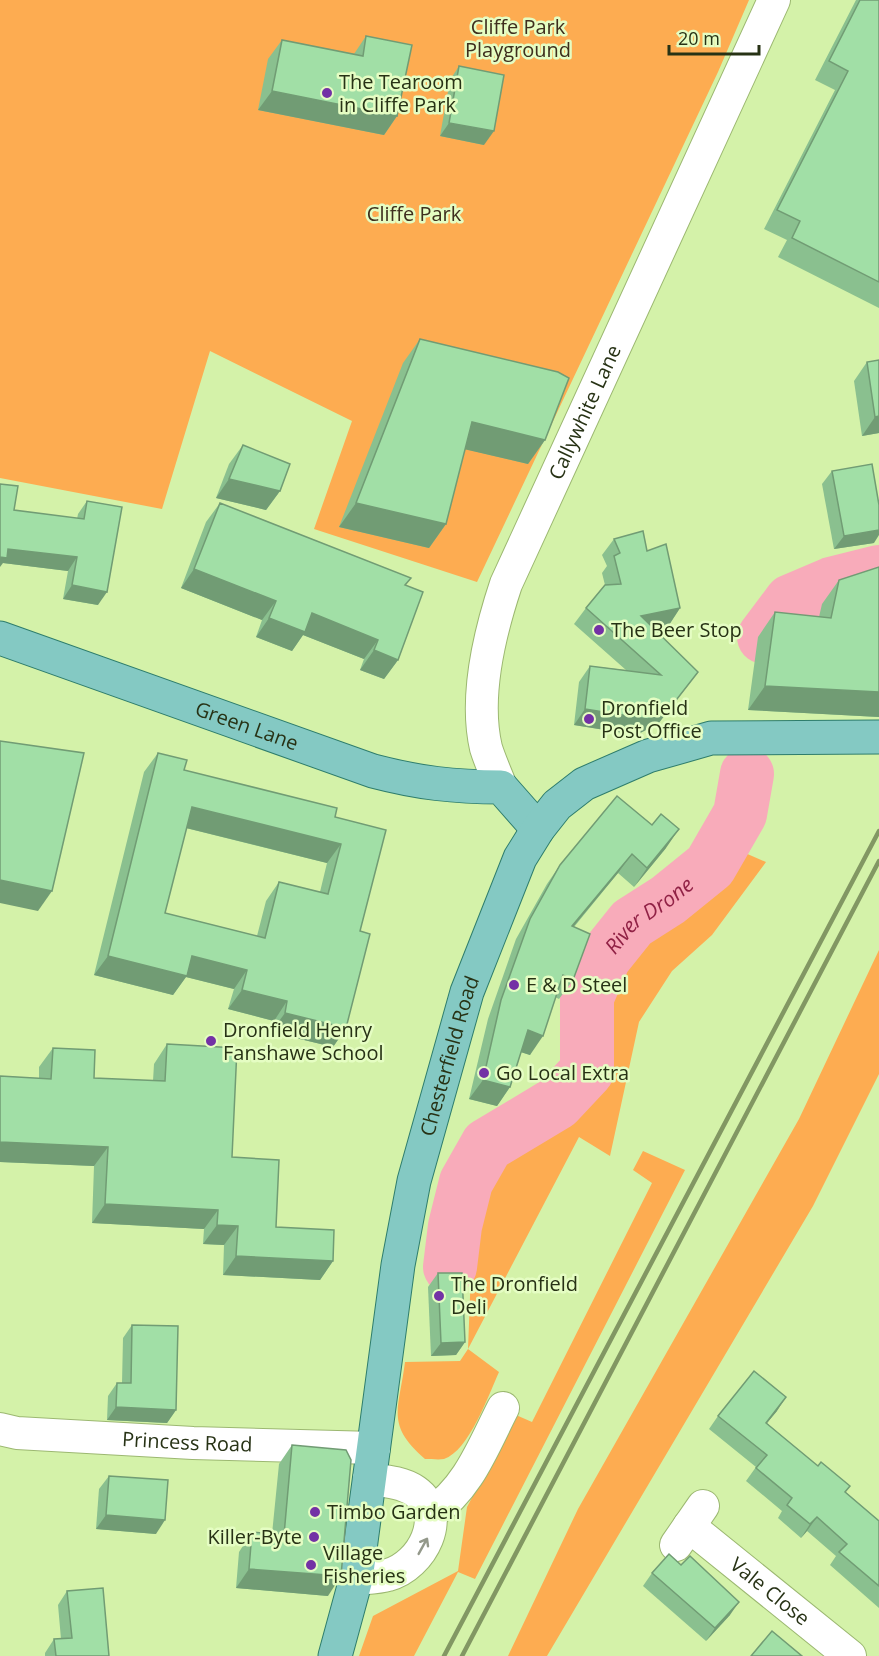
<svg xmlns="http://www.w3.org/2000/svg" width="879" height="1656" font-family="'Open Sans',sans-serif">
<rect width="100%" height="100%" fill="#d4f2a9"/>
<!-- green -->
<g fill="#fdac51">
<path d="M0 0H749L718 72 477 582 314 529 352 421 210 351 162 509 0 478Z"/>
<path d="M704 835 766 862 712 935 672 971 639 1022 610 1156 579 1137 468 1349 499 1372C489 1394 469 1451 444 1459 439 1460 431 1459 425 1459 385 1424 399 1410 405 1362L460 1361 468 1349 471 1271 450 1267 455 1226 466 1182 487 1145 557 1103 587 1071V997L604 958 632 923 668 900Z"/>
<path d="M879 950V1074L813 1206 547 1656H508L578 1509 799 1119Z"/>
<path d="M643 1151 685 1170 475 1579 458 1572 414 1656H359L373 1616 458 1571 467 1507 516 1415 532 1422 652 1183 633 1170Z"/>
</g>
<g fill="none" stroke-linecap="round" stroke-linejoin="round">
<!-- river -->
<g stroke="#f8abba" stroke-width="54">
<path d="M764 637 791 601 831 584 879 572"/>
<path id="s1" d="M450 1267 455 1226 466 1182 487 1145 557 1103 587 1071V997L604 958 632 923 668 900 710 866 740 814 747 774"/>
</g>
<defs>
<g id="minor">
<path id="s2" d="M501 787C496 774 490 761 486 748 474 697 490 632 506 584L774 0"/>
<path id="s3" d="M0 1429 17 1433 193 1443 374 1448"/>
<path d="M431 1513C468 1489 483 1447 503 1408"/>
<path id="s4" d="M689 1526 850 1656"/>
<path d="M676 1545 703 1506"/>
<path d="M356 1579C366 1578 378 1578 388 1575 422 1566 449 1515 415 1491 402 1482 384 1481 369 1479"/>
</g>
<g id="major">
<path id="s5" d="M0 638 373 771C419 783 454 787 501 787L538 829"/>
<path id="s6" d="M335 1656 356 1579 398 1265 414 1181 467 992 520 858 538 829 557 805 584 784 648 756 711 738 879 737"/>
</g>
</defs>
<!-- minor casing -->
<use href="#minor" stroke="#9cb871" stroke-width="34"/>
<!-- major casing -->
<use href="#major" stroke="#2e7d6c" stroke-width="35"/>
<!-- minor -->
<use href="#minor" stroke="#fff" stroke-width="32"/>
<!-- major -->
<use href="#major" stroke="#84c9c3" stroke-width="33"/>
<!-- rail -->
<g stroke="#829763" stroke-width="4.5">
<path d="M444 1656 879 831"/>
<path d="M462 1656 879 861"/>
</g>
</g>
<!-- wall -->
<g fill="#8ac08f" fill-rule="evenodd">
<path d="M856 0H879V308L778 257 787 240 764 229 835 90 815 80Z"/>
<path d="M366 36 397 116 384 135 258 110 268 59 282 40 354 54Z"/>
<path d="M459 66 484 145 440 136 450 80Z"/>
<path d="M420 339 545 440 528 464 465 449 446 524 429 548 339 527 403 363Z"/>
<path d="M867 362 879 433 862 436 854 381Z"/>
<path d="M243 445 280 491 266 510 216 498 229 464Z"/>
<path d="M832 471 874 543 834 549 822 484Z"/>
<path d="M87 501 98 605 63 599 68 571 3 563 14 510 77 519 78 514Z"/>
<path d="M220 503 406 585 398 660 384 679 360 670 364 659 303 635 292 651 256 637 262 620 181 588 206 522Z"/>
<path d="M614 539 647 551 680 608 669 625 653 628 698 672 658 724 636 735 574 725 579 682 590 666 626 670 574 624 586 608 605 585 602 573 607 566 602 555Z"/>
<path d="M879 567V717L748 710 758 637 775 612 819 617 822 604 839 580Z"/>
<path d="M158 753 184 770 335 817 360 931 346 1028 333 1047 271 1032 274 1021 228 1009 234 989 186 977 173 995 94 975 144 772ZM186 828 327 863 320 892 279 882 266 901 257 936 165 913Z"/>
<path d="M666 848 634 887 618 873 574 927 573 980 559 999 555 997 530 1055 521 1052 510 1087 497 1106 469 1099 488 1019 516 939 547 884 560 865Z"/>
<path d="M167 1044 232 1157 276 1227 333 1261 320 1280 223 1275 224 1245 203 1244 204 1229 92 1223 94 1166 0 1162V1076L39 1078V1067L53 1048 94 1078 153 1081 154 1064Z"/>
<path d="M438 1273 465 1342 456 1355 431 1356 428 1287Z"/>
<path d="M132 1325 176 1410 167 1423 107 1420 108 1396 117 1383H122L123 1338Z"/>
<path d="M777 1411 767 1423 879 1521V1608L830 1565 836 1556 807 1531 801 1538 778 1518 782 1511 746 1481 756 1467 709 1429 718 1416Z"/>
<path d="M292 1445 328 1596 236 1588 239 1552 252 1532 272 1534 279 1464Z"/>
<path d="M109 1476 156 1534 96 1529 99 1489Z"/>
<path d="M652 1573 730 1615 706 1641 643 1586Z"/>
<path d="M67 1591 109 1656H45V1653L54 1639H61L58 1605Z"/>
</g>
<!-- shaded-wall -->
<g fill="#719c74">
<path d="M272 91 397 116 384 135 258 110Z"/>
<path d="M449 123 494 131 484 145 440 136Z"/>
<path d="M879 416V433L862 436 875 417Z"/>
<path d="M472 422 545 440 528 464 455 447Z"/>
<path d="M229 479 280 491 266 510 216 498Z"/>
<path d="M356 503 446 524 429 548 339 527Z"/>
<path d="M879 530V535L874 543 834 549 844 536Z"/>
<path d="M8 549 77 557 68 571 3 563 0 567V557Z"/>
<path d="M194 569 276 601 262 620 181 588Z"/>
<path d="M72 585 107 592 98 605 63 599Z"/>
<path d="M680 608 669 625 629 632 641 616Z"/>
<path d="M312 613 378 640 364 659 303 635 292 651 256 637 269 618Z"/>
<path d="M374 650 398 660 384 679 360 670Z"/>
<path d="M698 672 658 724 636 735 574 725 585 709Z"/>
<path d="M765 686 879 692V717L748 710Z"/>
<path d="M192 807 341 844 327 863 178 826Z"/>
<path d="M679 829 666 848 634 887 647 868Z"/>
<path d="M632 854 618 873 558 945 572 926Z"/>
<path d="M0 880 52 891 38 911 0 903Z"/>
<path d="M108 956H192L247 970 234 989 186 977 173 995 94 975Z"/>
<path d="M242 990 287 1001 274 1021 228 1009Z"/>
<path d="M285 1013 346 1028 333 1047 271 1032Z"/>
<path d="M528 1030 543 1036 530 1055 514 1050Z"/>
<path d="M483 1080 510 1087 497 1106 469 1099Z"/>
<path d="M0 1142 108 1147 94 1166 0 1162Z"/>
<path d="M105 1204 218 1210 204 1229 92 1223Z"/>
<path d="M217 1225 238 1226 224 1245 203 1244Z"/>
<path d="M236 1256 333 1261 320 1280 223 1275Z"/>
<path d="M465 1342 456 1355 431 1356 441 1343Z"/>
<path d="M786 1397 777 1411 756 1436Z"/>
<path d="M116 1407 176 1410 167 1423 107 1420Z"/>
<path d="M106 1515 165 1520 156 1534 96 1529Z"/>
<path d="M817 1517 807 1531 801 1538 810 1524Z"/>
<path d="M249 1569 341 1576 328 1596 236 1588Z"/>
<path d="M739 1602 730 1615 706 1641 715 1628Z"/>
</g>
<!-- building -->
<g fill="#a1dfa6" stroke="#719c74" stroke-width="1.5" fill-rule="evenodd">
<path d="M860 0H879V282L792 238 800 221 777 210 848 71 829 61Z"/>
<path d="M366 36 412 45 397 116 272 91 282 40 363 56Z"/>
<path d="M459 66 504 75 494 131 449 123Z"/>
<path d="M420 339 558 372 569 378 545 440 472 422 446 524 356 503Z"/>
<path d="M879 360V416L875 417 867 362Z"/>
<path d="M243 445 290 464 280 491 229 479Z"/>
<path d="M872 464 879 505V530L844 536 832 471Z"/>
<path d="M0 484 18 486 14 510 84 519 87 501 122 507 107 592 72 585 77 557 8 549 7 558 0 557Z"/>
<path d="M220 503 411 578 405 585 423 592 398 660 374 650 378 640 312 613 305 632 269 618 276 601 194 569Z"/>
<path d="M643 531 647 551 666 544 680 608 641 616 698 672 670 708 648 719 585 709 590 666 661 675 586 608 605 585 621 584 614 556 620 553 614 539Z"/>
<path d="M879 567V692L765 686 775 612 831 618 839 580Z"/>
<path d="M0 741 84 753 52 891 0 880Z"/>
<path d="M158 753 187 760 184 770 337 808 335 817 386 830 360 931 370 934 346 1028 285 1013 287 1001 242 990 247 970 192 956 187 976 108 956ZM192 807 341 844 328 894 279 882 265 938 165 913Z"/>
<path d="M617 796 652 825 661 814 679 829 647 868 632 854 572 926 590 934 573 980 563 975 543 1036 528 1030 510 1087 483 1080 501 1000 530 919 560 865Z"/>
<path d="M167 1044 237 1048 232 1157 279 1160 276 1227 334 1230 333 1261 236 1256 238 1226 217 1225 218 1210 105 1204 108 1147 0 1142V1076L51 1079 53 1048 95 1050 94 1078 165 1081Z"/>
<path d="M438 1273H462L465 1342 441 1343Z"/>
<path d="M132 1325 178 1326 176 1410 116 1407 117 1383H131Z"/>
<path d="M754 1371 786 1397 766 1423 818 1466 821 1462 850 1486 845 1492 879 1521V1586L839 1552 847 1544 817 1517 810 1524 787 1505 792 1498 756 1468 767 1455 718 1416Z"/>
<path d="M292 1445 346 1450 351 1460 341 1576 249 1569 252 1532 284 1535Z"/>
<path d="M109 1476 168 1480 165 1520 106 1515Z"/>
<path d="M669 1554 681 1565 690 1556 739 1602 715 1628 652 1573Z"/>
<path d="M103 1588 109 1656H56L54 1639 72 1638 67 1591Z"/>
<path d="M772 1631 802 1656H751Z"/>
</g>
<!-- one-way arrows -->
<defs><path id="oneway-shaft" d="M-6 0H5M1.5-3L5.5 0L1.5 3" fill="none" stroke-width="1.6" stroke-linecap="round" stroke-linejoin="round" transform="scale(1.5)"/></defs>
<use stroke="#93988a" href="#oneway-shaft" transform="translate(423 1546) rotate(-61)"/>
<!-- markers -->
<g fill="#7331a5" stroke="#e5fdc3" stroke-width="2">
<circle cx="327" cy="93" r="6"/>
<circle cx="599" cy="630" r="6"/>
<circle cx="589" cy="719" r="6"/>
<circle cx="514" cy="985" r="6"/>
<circle cx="211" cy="1041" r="6"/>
<circle cx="484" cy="1073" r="6"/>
<circle cx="439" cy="1296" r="6"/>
<circle cx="315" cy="1512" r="6"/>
<circle cx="314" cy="1537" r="6"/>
<circle cx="311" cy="1565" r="6"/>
</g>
<g text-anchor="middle" stroke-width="5" stroke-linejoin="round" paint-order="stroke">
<!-- park labels -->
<g font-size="20" fill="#3e2e1d" stroke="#e5fdc3">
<text x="518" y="34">Cliffe Park<tspan x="518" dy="23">Playground</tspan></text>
<text x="414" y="221">Cliffe Park</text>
</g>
<!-- poi labels -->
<g font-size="20" fill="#273215" stroke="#e5fdc3" text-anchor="start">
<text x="339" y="89">The Tearoom<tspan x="339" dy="23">in Cliffe Park</tspan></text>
<text x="611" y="637">The Beer Stop</text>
<text x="601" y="715">Dronfield<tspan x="601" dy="23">Post Office</tspan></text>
<text x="526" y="992">E &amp; D Steel</text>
<text x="223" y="1037">Dronfield Henry<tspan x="223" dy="23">Fanshawe School</tspan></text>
<text x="496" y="1080">Go Local Extra</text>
<text x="451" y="1291">The Dronfield<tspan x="451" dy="23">Deli</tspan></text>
<text x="327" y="1519">Timbo Garden</text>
<text x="302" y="1544" text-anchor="end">Killer-Byte</text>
<text x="323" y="1560">Village<tspan x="323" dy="23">Fisheries</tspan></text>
</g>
<!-- street labels -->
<g font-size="20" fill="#273215" stroke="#e5fdc3">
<text dy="7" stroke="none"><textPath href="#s2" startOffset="398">Callywhite Lane</textPath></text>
<text dy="7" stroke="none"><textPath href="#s5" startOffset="262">Green Lane</textPath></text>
<text dy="7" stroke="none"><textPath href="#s6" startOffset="612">Chesterfield Road</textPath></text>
<text dy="7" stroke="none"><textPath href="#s3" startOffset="188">Princess Road</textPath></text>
<text dy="7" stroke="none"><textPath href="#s4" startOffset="104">Vale Close</textPath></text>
</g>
<!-- water labels -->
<g font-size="21" font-style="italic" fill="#912246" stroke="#e5fdc3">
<text dy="7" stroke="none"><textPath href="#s1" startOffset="434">River Drone</textPath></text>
</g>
</g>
<!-- scale -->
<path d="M669 45v9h90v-9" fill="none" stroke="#273215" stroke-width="3"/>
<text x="678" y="45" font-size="18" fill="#273215" stroke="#e5fdc3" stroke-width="4.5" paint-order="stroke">20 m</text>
</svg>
